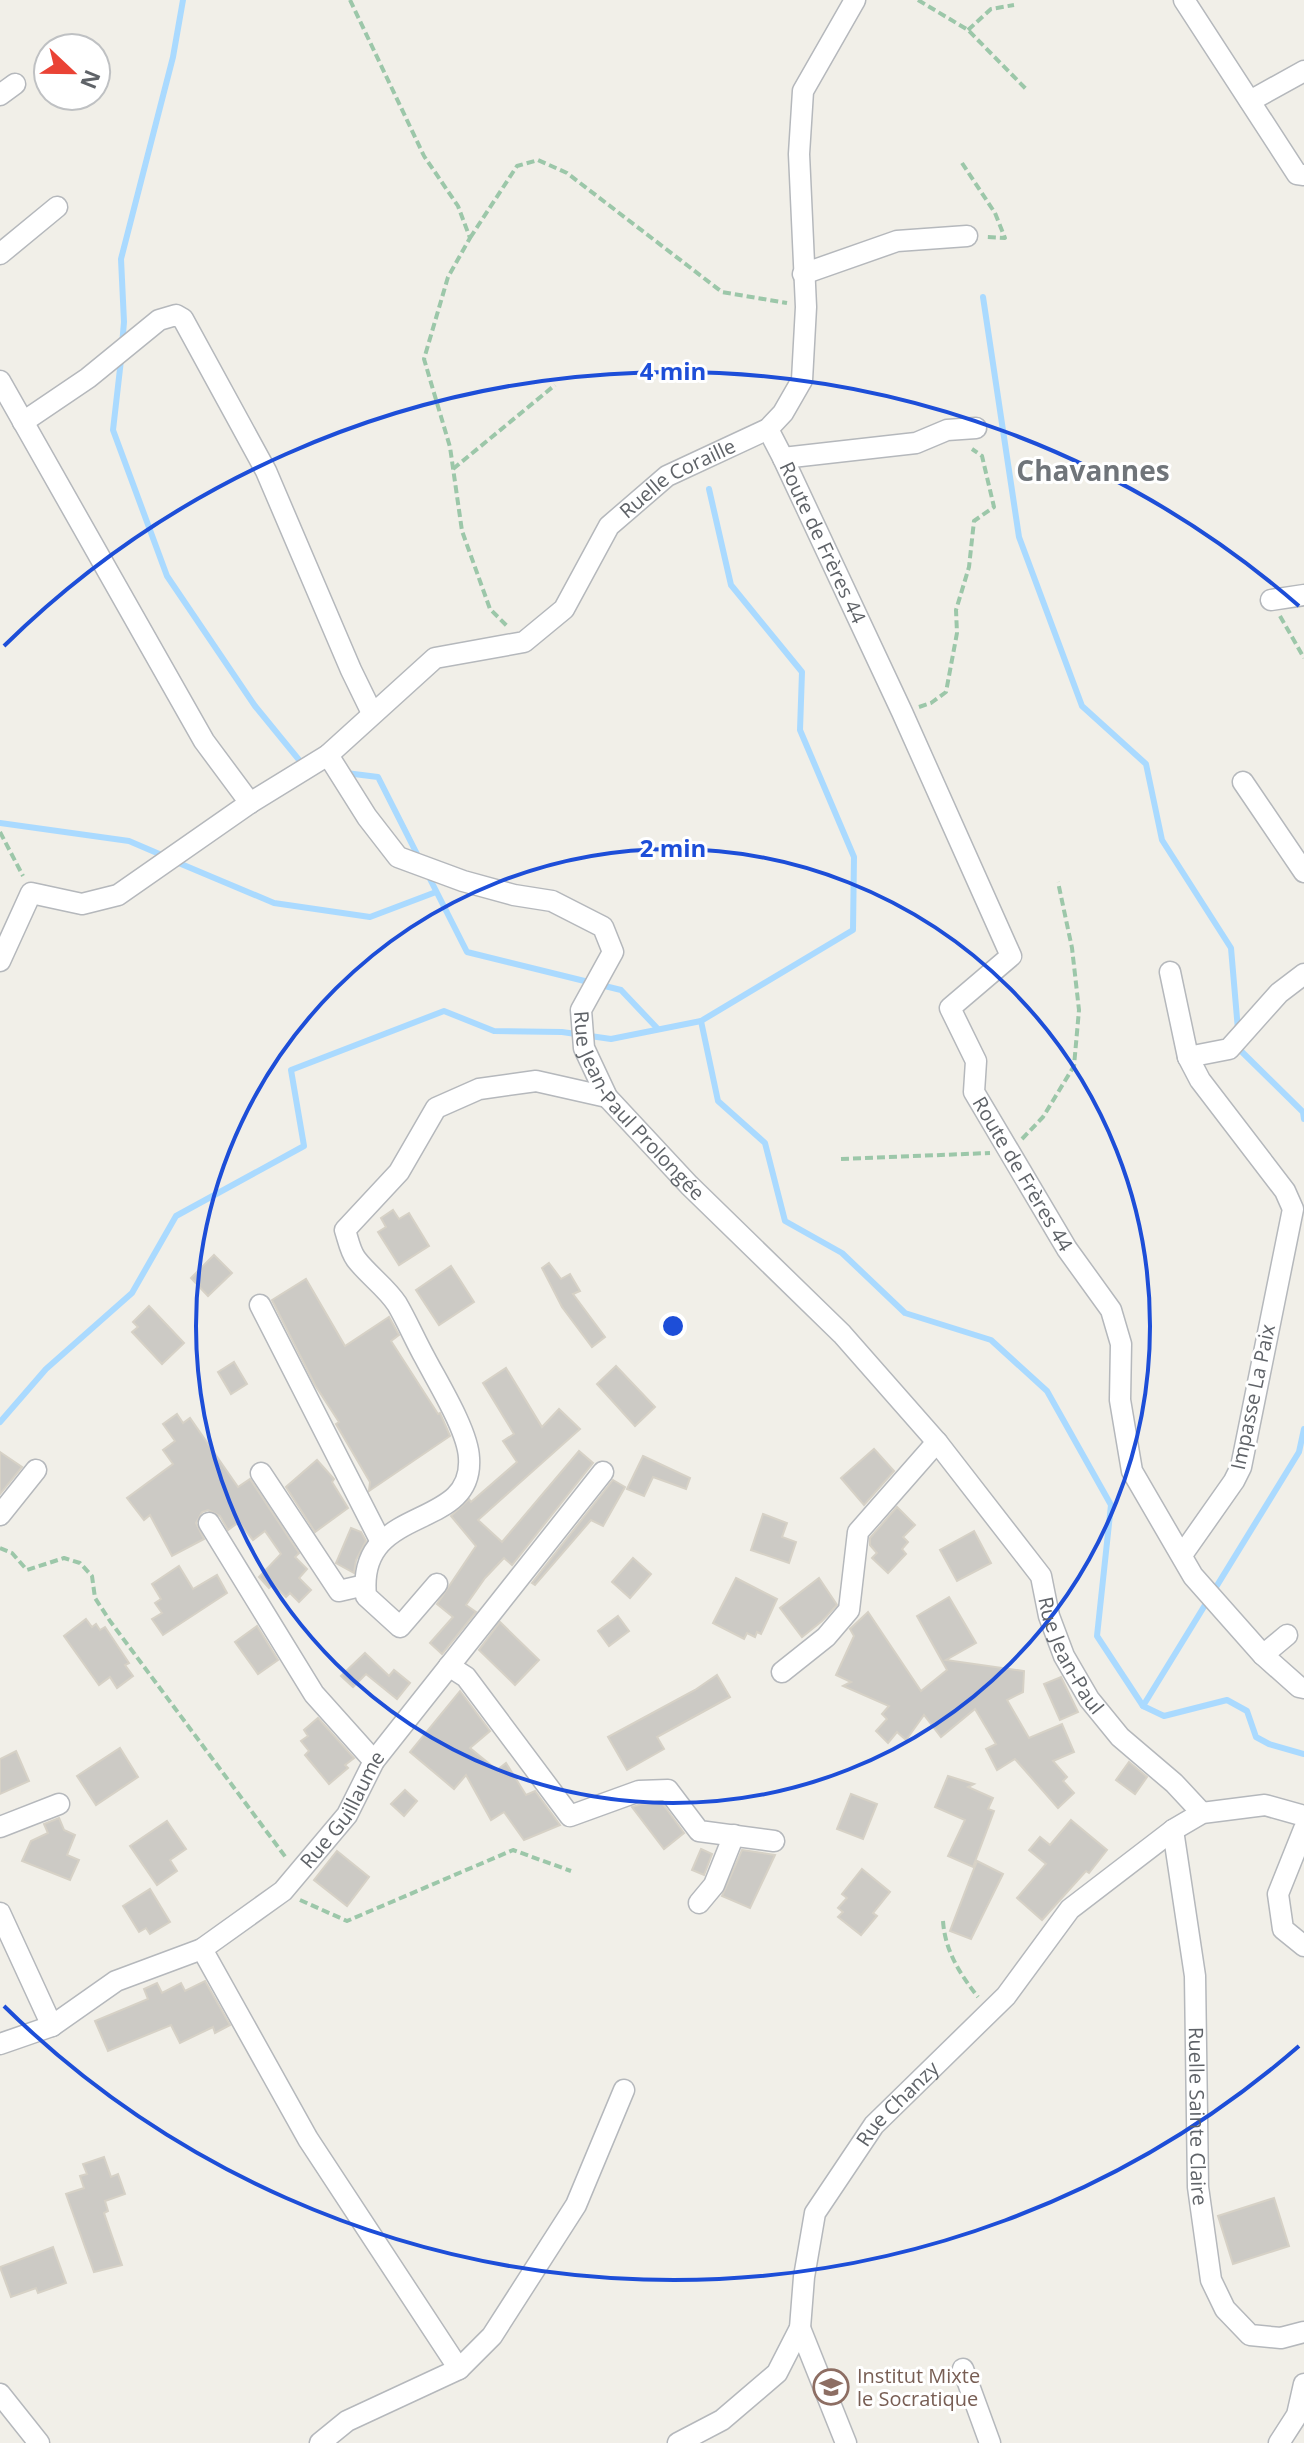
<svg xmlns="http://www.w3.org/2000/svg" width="1304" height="2443" font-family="'Open Sans',sans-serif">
<rect width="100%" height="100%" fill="#f1efe8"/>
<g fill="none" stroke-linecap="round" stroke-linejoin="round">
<!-- stream -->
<g stroke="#aadaff" stroke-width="6">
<path d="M983 297 1019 537 1082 706 1146 764 1162 840 1231 948 1238 1030"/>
<path d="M122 345 124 322 121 259 173 57 183 0"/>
<path d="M121 360 113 430 167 576 255 706 304 766"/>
<path d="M346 773 378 777 420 860"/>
<path d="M0 823 129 841 164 856"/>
<path d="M174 861 274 903 370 917 436 892"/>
<path d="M427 873 467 952 621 990 657 1028"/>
<path d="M701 1021 718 1101 765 1143 785 1221 842 1253 905 1313 991 1340 1047 1391 1111 1505 1097 1636 1143 1706 1164 1716 1227 1700 1247 1711 1256 1737 1269 1744 1304 1754"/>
<path d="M1240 1045V1050L1303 1112 1304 1119"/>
<path d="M0 1422 46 1369 132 1293 176 1216 304 1146 291 1070 444 1011 494 1031 562 1032 611 1039 701 1021 853 930 854 857 800 730 802 672 731 585 709 489"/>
<path d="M1143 1706 1299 1452 1304 1429"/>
</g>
</g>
<!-- building -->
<g fill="#cccac5" stroke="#d6d1c6" stroke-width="2">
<path d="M393 1210 399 1219 409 1213 429 1246 399 1265 378 1232 386 1227 381 1218Z"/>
<path d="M214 1255 232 1273 208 1296 191 1278Z"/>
<path d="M549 1263 561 1279 570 1274 580 1291 573 1294 605 1337 592 1347 562 1307 542 1268Z"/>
<path d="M451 1266 474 1302 439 1325 416 1290Z"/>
<path d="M306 1279 345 1346 389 1317 399 1335 391 1341 438 1414 440 1413 450 1436 369 1491 370 1482 336 1424 339 1422 315 1385 272 1300Z"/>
<path d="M149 1306 184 1343 162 1364 132 1332 138 1327 133 1322Z"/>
<path d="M234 1362 247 1384 231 1394 218 1372Z"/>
<path d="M616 1366 655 1407 635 1426 597 1384Z"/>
<path d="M506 1368 542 1427 559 1409 580 1429 478 1520 502 1542 579 1451 593 1463 512 1565 504 1558 485 1578 466 1605 476 1612 442 1654 430 1643 453 1617 437 1604 476 1546 451 1516 469 1499 471 1502 517 1462 503 1441 514 1434 483 1383Z"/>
<path d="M177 1414 183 1423 190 1418 238 1487 250 1479 299 1553 295 1557 307 1569 299 1578 311 1590 299 1602 290 1593 286 1597 273 1584 269 1588 259 1577 281 1554 265 1531 253 1540 239 1522 228 1530 220 1516 208 1510 202 1512 196 1523 204 1539 172 1556 150 1515 144 1520 127 1498 173 1464 163 1450 175 1441 163 1424Z"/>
<path d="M874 1449 894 1471 864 1505 841 1478Z"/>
<path d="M0 1452 22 1467 0 1494Z"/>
<path d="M643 1456 690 1478 686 1489 653 1477 644 1496 627 1489Z"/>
<path d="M317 1460 334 1479 332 1482 348 1508 315 1532 286 1487Z"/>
<path d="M613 1480 625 1487 603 1526 591 1520 535 1585 532 1583Z"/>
<path d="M897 1507 915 1525 903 1537 908 1542 902 1549 906 1554 888 1573 872 1558 877 1553 870 1545V1538Z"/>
<path d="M763 1514 787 1523 782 1537 796 1542 789 1563 751 1550Z"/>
<path d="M351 1528 361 1532 366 1541 356 1560 354 1573 336 1563Z"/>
<path d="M974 1531 991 1563 957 1581 940 1550Z"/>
<path d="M633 1558 651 1574 630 1598 612 1582Z"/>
<path d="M179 1566 193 1589 217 1575 227 1593 163 1635 152 1619 162 1613 155 1603 161 1599 152 1584Z"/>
<path d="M736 1578 777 1599 761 1634 757 1632 755 1637 747 1633 744 1639 713 1623Z"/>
<path d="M819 1578 837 1605 822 1621 802 1637 780 1608Z"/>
<path d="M949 1597 976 1643 946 1660 1024 1671 1023 1692 1007 1700 1029 1738 1062 1724 1074 1752 1053 1761 1067 1777 1063 1781 1074 1793 1058 1808 1015 1759 997 1770 986 1749 996 1744 975 1709 941 1737 924 1715 906 1740 897 1732 888 1743 876 1731 887 1719 882 1714 889 1706 843 1686 851 1682 836 1675 854 1636 850 1629 868 1612 921 1691 947 1670 917 1616Z"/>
<path d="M618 1616 629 1631 609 1646 598 1631Z"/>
<path d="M86 1619 92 1627 96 1624 100 1630 105 1627 129 1663 125 1665 133 1676 117 1688 110 1677 99 1685 64 1636Z"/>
<path d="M500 1622 539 1660 515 1685 479 1650Z"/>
<path d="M257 1626 278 1660 258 1674 235 1642Z"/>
<path d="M365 1653 389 1676 394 1670 410 1683 397 1699 366 1674 353 1687 341 1676Z"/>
<path d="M717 1675 730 1697 657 1737 664 1749 627 1770 608 1737 695 1690Z"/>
<path d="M1061 1677 1078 1712 1060 1720 1044 1684Z"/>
<path d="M460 1691 490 1731 470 1748 497 1770 506 1763 526 1795 535 1791 560 1825 524 1840 504 1812 491 1820 466 1775 454 1789 410 1752Z"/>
<path d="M318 1718 354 1758 345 1765 348 1768 329 1784 305 1755 309 1751 301 1741 308 1736 304 1730Z"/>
<path d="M120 1748 138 1777 96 1805 77 1776Z"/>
<path d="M16 1751 29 1781 0 1794V1759Z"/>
<path d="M1129 1762 1147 1777 1135 1794 1116 1780Z"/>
<path d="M948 1776 974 1784 968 1787 993 1798 988 1809 994 1811 973 1867 948 1856 965 1820 935 1807Z"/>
<path d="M405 1790 417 1801 404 1816 391 1804Z"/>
<path d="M851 1794 877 1804 863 1839 837 1829Z"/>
<path d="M662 1803 684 1833 664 1849 632 1807 642 1804Z"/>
<path d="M59 1818 64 1830 75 1835 67 1855 79 1860 70 1880 22 1861 31 1841 48 1833 44 1824Z"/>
<path d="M1071 1820 1107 1850 1089 1873 1086 1871 1042 1920 1017 1898 1046 1864 1029 1850 1040 1837 1050 1845Z"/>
<path d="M167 1821 186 1849 170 1860 177 1871 157 1885 130 1846Z"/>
<path d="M701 1849 712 1854 704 1875 692 1870Z"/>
<path d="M742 1850 775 1855 750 1908 722 1896Z"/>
<path d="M337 1851 369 1877 347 1906 314 1880Z"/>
<path d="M977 1861 1003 1874 971 1939 950 1931Z"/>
<path d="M862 1869 890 1892 873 1913 877 1916 861 1935 838 1917 843 1912 838 1908 847 1898 842 1894Z"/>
<path d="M150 1889 170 1922 150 1934 146 1928 139 1932 123 1906Z"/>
<path d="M205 1981 230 2025 215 2033 213 2027 180 2043 171 2025 108 2051 95 2021 148 1999 144 1989 157 1983 162 1993 181 1983 185 1991Z"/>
<path d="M104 2157 111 2177 118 2174 125 2194 105 2201 108 2211 104 2213 122 2265 94 2272 66 2194 84 2188 80 2176 87 2174 83 2164Z"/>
<path d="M1274 2198 1289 2246 1233 2264 1218 2216Z"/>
<path d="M53 2247 66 2283 38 2293 36 2288 11 2297 0 2267Z"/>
</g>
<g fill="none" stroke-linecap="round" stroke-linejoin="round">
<defs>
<g id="minor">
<path d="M1184 0 1297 174 1304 175"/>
<path d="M0 95 15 84"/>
<path d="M1250 101 1304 71"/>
<path d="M0 254 57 207"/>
<path d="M803 274 897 241 967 236"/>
<path d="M0 381 204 741 250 803"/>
<path d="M23 422 88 378 159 320 176 315 183 319 266 471 351 670 372 713"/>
<path id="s1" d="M768 429 783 458 902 712 1011 956 950 1008 976 1061 974 1092 1067 1249 1111 1310 1121 1344 1120 1400 1132 1471 1193 1576 1263 1655 1299 1687 1304 1688"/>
<path d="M783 458 916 443 947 430 976 428"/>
<path d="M1271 600 1304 595"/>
<path id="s2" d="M328 755 367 817 398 857 463 881 514 895 552 901 603 927 613 952 581 1010 584 1048 607 1097 689 1185 842 1334 937 1442 1041 1576 1049 1616 1064 1656 1089 1699 1120 1737 1174 1783 1202 1813"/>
<path d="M1243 782 1304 872"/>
<path id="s3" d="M0 961 31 893 82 904 118 895 250 803 328 755 435 658 524 642 564 609 609 526 667 476 768 429 783 413 802 380 806 307 799 154 803 91 855 0"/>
<path d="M1170 972 1188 1057 1200 1080 1285 1191 1293 1209 1241 1467 1234 1481 1182 1555"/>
<path d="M1188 1057 1229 1049 1279 993 1304 974"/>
<path d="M260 1305 380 1540"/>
<path d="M261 1473 339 1591 365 1585"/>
<path d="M0 1515 36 1470"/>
<path d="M209 1523 314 1694 374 1761"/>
<path d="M437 1584 400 1627 366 1596C356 1502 474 1533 469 1458 468 1431 438 1383 425 1358 415 1340 407 1321 397 1304 386 1287 368 1275 356 1259 350 1251 348 1239 345 1230L399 1172 436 1108 479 1089 536 1081 607 1097"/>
<path d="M1263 1655 1287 1635"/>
<path d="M449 1666 466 1677 570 1816 639 1791 668 1790 699 1831 774 1841"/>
<path d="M782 1672 826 1637 849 1610 858 1532 937 1442"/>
<path d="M0 1827 59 1804"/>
<path d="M1304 1829 1278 1894 1283 1929 1304 1946"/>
<path id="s4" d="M1173 1830 1195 1976 1198 2187 1211 2280 1225 2309 1250 2335 1281 2338 1304 2332"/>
<path d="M699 1903 714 1885 734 1835"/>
<path d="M0 1913 52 2026"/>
<path d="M202 1949 308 2139 459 2369"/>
<path id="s5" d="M0 2044 52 2026 116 1981 202 1949 283 1891 347 1815 374 1761 603 1472"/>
<path d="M800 2328 846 2443"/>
<path d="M963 2369 990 2443"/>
<path d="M0 2394 39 2443"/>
<path d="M320 2443 347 2421 459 2369 492 2336 576 2205 624 2090"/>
<path id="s6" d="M678 2443 722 2420 777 2373 800 2328 804 2277 815 2213 874 2125 1006 1996 1070 1909 1173 1830 1202 1813 1265 1805 1304 1816"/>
<path d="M1279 2443 1297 2415 1304 2384"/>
</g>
</defs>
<!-- minor casing -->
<use href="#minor" stroke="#b5b8bc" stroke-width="23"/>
<!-- path -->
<g stroke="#9cc7a9" stroke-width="4" stroke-dasharray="8 4" stroke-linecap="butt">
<path d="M350 0 424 156 458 206 470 238 448 277 424 359 450 447 462 531 490 609 508 627"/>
<path d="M918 0 968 30 1027 90"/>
<path d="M968 30 991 9 1014 5"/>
<path d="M962 163 995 213 1005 238 986 237"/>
<path d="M470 238 517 166 538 160 567 173 722 292 787 303"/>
<path d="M453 469 555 385"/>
<path d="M1280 616 1304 658"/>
<path d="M919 707 931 703 946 692 957 633 956 610 969 567 974 521 994 507 982 456 972 449"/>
<path d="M0 832 23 876"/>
<path d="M1022 1139 1043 1117 1074 1066 1079 1010 1072 948 1058 882"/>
<path d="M841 1159 990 1153"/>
<path d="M0 1548 12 1553 27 1570 64 1558 80 1563 92 1576 95 1598 110 1621 287 1859"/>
<path d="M300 1900 347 1921 513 1850 571 1871"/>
<path d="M943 1921C945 1951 960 1974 978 1997"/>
</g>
<!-- minor -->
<use href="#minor" stroke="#fff" stroke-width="20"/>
</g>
<!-- distance rings -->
<g fill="none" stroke="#1d4ed8" stroke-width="4">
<circle cx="673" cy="1326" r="477"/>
<path d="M1299 2046A954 954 0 0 1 4 2006M4 646A954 954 0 0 1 1299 606"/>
</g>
<!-- icons -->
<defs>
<symbol id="school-ring" viewBox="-11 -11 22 22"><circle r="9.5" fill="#fff" stroke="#8d6e63" stroke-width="1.5"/><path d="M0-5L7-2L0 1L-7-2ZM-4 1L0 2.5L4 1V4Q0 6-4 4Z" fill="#8d6e63"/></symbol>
</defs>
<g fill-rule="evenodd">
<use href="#school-ring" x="811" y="2367" width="40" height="40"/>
</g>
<g text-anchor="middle" stroke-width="6" stroke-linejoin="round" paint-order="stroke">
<!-- street labels -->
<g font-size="20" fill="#5f6368" stroke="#fff">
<text dy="7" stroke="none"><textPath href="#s3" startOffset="882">Ruelle Coraille</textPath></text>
<text dy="7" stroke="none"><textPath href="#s1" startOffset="126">Route de Frères 44</textPath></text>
<text dy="7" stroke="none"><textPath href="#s2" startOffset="550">Rue Jean-Paul Prolongée</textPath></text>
<text dy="7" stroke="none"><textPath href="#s1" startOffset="846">Route de Frères 44</textPath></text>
<text transform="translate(1253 1397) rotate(-78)" y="7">Impasse La Paix</text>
<text dy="7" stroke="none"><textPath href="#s2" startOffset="1260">Rue Jean-Paul</textPath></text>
<text dy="7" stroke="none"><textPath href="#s5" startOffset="426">Rue Guillaume</textPath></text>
<text dy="7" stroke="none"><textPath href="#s6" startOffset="426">Rue Chanzy</textPath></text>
<text dy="7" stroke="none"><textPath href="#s4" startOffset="288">Ruelle Sainte Claire</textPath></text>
</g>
<!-- education labels -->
<g font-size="20" fill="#785e54" stroke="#fff" text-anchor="start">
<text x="857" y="2383">Institut Mixte<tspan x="857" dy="23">le Socratique</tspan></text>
</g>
<!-- district labels -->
<g font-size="28" font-weight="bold" fill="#70757a" stroke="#fff">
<text x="1093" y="481">Chavannes</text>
</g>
</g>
<circle cx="673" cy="1326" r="12" fill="#1d4ed8" stroke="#fff" stroke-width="4"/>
<g font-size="24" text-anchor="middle" font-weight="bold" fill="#1d4ed8" stroke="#fff" stroke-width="6" stroke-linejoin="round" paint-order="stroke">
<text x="673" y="380">4 min</text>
<text x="673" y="857">2 min</text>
</g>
<!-- north arrow -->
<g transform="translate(72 72) rotate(112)"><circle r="38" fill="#ffffff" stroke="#bfc1c3" stroke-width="2"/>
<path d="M0-6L14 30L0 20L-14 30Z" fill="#ea4335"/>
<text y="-12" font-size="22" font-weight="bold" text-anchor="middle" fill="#5f6368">N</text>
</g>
</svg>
